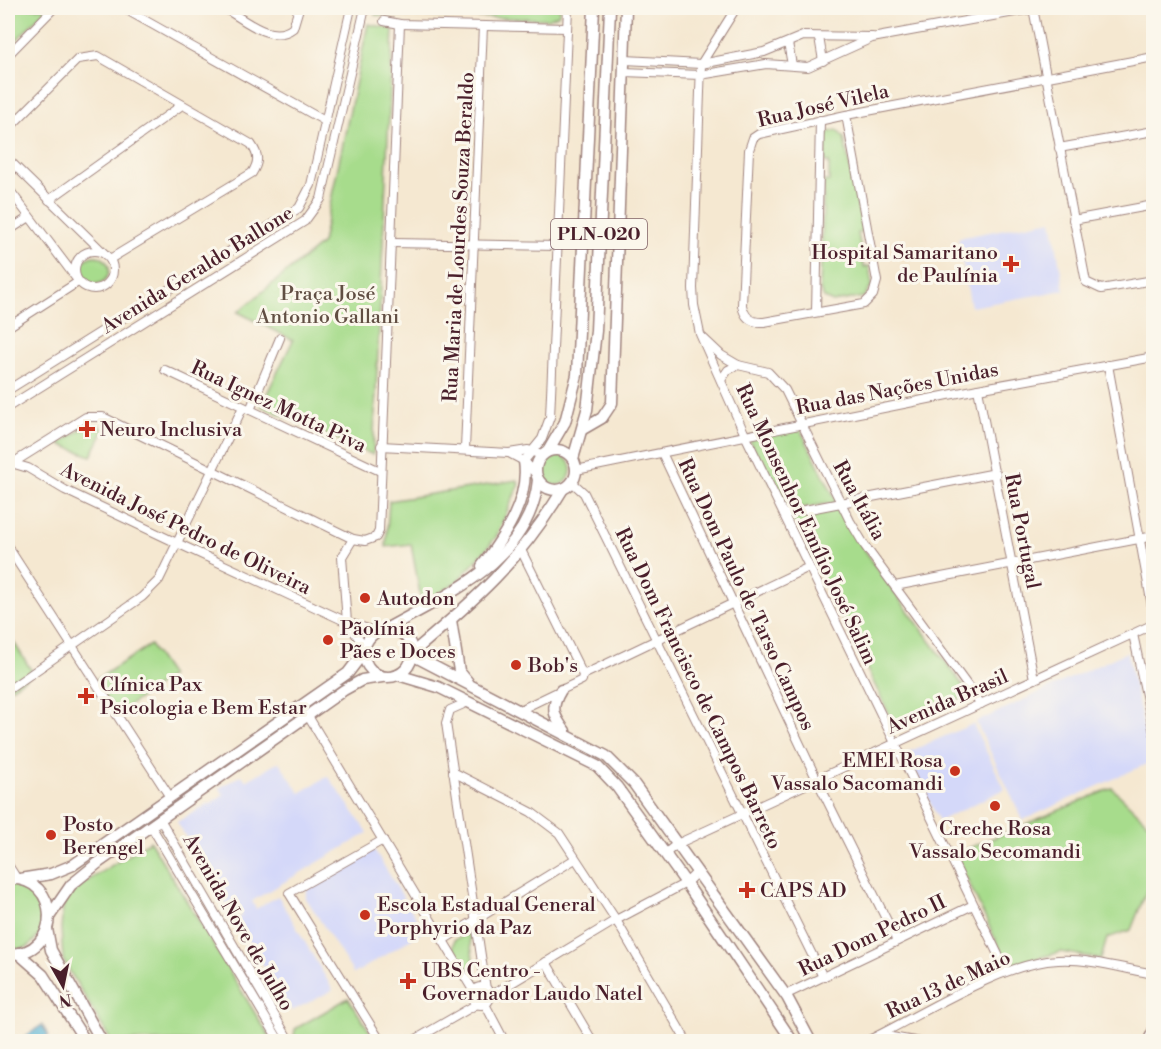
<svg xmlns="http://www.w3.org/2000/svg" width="1161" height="1049" font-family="'Libre Bodoni',serif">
<rect width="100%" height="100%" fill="#fbf7ec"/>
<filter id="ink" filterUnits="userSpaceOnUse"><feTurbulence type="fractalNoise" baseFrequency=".0167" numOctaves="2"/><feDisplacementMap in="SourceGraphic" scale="12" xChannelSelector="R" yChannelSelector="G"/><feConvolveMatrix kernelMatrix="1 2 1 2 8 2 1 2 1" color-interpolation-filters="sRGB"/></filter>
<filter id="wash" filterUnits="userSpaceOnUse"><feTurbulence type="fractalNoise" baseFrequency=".008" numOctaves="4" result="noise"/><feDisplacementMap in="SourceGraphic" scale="24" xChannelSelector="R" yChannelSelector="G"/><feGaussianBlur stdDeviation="1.35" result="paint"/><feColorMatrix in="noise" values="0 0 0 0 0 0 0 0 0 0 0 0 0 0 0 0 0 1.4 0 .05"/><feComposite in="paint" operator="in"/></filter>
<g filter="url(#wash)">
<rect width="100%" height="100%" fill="#f5e8d1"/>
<!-- built -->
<g fill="#d4d8f9">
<path d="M1052 220 1064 290 971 307 958 238Z"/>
<path d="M1127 652 1146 738 1153 748V761L1023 820 976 722Z"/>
<path d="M973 724 1005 789 939 821 906 753Z"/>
<path d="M279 762 300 793 328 776 368 833 252 901 256 909 278 896 333 990 292 1011 235 920 242 916 235 903 228 907 177 822 224 795 219 788 242 775 246 781Z"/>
<path d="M373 848 424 931 354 974 306 898V893L309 887Z"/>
</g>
<!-- green -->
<g fill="#a7dc8c" stroke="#787e5c" stroke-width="1.5">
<path d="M8 8H47L8 49Z"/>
<path d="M377 8H561L558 15 547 19 375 15Z"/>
<path d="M368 24 393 29 373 455 261 406 293 340 238 312 322 243Z"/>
<path d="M837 130 844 138 863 232 858 233 864 267 869 266 872 286 864 297 833 302 824 298 820 290 824 181H829V162H825L826 136 829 132Z"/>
<circle cx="95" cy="270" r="14"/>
<path d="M100 426 104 430 91 456 59 444 85 427Z"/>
<path d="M799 427 837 502 785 511 748 437Z"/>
<circle cx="556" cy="470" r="15"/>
<path d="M517 480 519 484 496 537 478 559 456 582 422 605 411 544 386 547 389 501Z"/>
<path d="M837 508 876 567 970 695 895 726 792 517Z"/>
<path d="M8 633 33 673 8 690Z"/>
<path d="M150 645 171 676 117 714 94 681Z"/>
<path d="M1112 788 1153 828V874L1131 930 1107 938 1101 959 1061 952 1008 966 955 854Z"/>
<path d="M150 841 272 1041H111L63 960 61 928 64 899 84 883Z"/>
<path d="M13 881 34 889 46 908 43 931 28 947 8 951V882Z"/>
<path d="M469 933 477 984 453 948 454 940Z"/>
<path d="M348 998 376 1041H298L294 1036 295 1029Z"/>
</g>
<!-- water -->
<path fill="#55b1d3" stroke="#50687f" stroke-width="1.5" d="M42 1025 49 1036 40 1041H21L20 1040Z"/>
</g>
<g filter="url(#ink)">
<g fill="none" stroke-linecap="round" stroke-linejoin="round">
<defs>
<g id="minor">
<path d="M123 8 323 120"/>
<path d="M224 8C244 19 271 45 293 28L299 8"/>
<path d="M736 8 701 64 693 288 694 305 700 334 745 435 1006 971"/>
<path d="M1033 8 1086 282 1101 289 1154 280"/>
<path d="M384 21 400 24 567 28"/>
<path d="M819 37 823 61"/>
<path d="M788 43 792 65"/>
<path d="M8 55 54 8"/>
<path d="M625 60 701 64 764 52 803 36 872 37"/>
<path d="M624 72 700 75 766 64 808 67 872 38 1037 8"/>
<path d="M846 115 877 281 873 295 864 304 764 322C751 323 744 317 742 305L749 150 753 138 759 134 846 115 1154 57"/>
<path d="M8 129 78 59 98 56 251 144C259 155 259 162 252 173L110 259"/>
<path d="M1059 148 1154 131"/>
<path d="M8 159 105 254"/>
<path d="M8 188 76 278"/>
<path d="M49 200 182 105"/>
<path d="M1073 220 1154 205"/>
<path d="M8 231 28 218"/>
<path d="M393 243 558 246"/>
<circle cx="94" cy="270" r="19"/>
<path d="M816 312 820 120"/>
<path d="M8 327 78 282"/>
<path d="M703 338 721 355 738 365 768 372 785 390 850 521 865 546 981 704"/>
<path d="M1108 365 1154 617"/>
<path d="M165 370 380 471"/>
<path d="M721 380 728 370 738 365"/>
<path d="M978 389 1034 679"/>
<path d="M8 390 299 208 311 185 351 8"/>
<path d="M8 407 305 221 321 199 365 8"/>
<path d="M250 410 280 338"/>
<path d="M381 446 509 453 524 461 536 474"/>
<path d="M465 449 483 26"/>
<path d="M509 453 528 450 541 455"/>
<path d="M663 455 816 778 897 941"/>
<path d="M524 461 542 439 550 417 568 8"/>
<path d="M11 463 28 468 65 490 179 544 347 622 377 632"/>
<path d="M8 466 86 417H103L353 539 365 541 376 537 379 531 400 24"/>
<path d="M576 470 978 389 1154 357"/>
<path d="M572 482 584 493 823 977"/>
<path d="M784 514 996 473"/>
<path d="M8 547 170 797"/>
<path d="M522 552 583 675"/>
<path d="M895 586 1154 536"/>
<path d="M347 622 342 557 353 539"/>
<path d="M347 622 365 647"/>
<path d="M1133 634 1154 733"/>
<path d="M8 690 142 597 159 580 243 407"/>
<path d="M468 702 450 710 446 723 486 989"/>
<path d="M520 710 582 680 583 675 809 567"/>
<path d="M308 716 474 992"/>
<path d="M453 772 531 812 559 833 616 920 687 1042"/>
<path d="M160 819 290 1042"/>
<path d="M151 826 280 1042"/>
<path d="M669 859 667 852 677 844 1154 624"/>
<path d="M8 865 17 879"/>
<path d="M443 940 575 859"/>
<path d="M546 962 593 1042"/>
<circle cx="481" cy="996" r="9"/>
<path d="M785 995 973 905"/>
<path d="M490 996 616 920 686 883 697 872"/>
<path d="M485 1004 505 1042"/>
<path d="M880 1035 920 1042"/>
<path d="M381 1042 289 893 383 840"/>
<path d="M411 1042 477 1004"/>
<path d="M865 1042C920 1016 999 963 1058 960 1087 958 1125 969 1154 974"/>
</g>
<g id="major">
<path d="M583 429 602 418 612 403 626 8"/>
<circle cx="556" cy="470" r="20"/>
<path d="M548 451 565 422 577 375 594 8"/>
<path d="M573 459 587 410 596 331 610 8"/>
<path d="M482 566C504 537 530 499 524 461"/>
<path d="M451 620 459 671 468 682"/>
<circle cx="388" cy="653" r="24"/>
<path d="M384 630C446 595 530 561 538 480"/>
<path d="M412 653C476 599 519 562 563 489"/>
<path d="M412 655 606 756 634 784 787 997 811 1042"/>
<path d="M398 675 438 687 597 766 617 787 686 883 793 1042"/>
<path d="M561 690C550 708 553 715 565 731"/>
<path d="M8 879C62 875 63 956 8 954"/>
<path d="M20 879 51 874 73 865 348 673 364 652"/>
<path d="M49 917 71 885 98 863 344 690 362 680 382 677"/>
<path d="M47 929 51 950 102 1042"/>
<path d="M18 953 43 975 86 1042"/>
<path d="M1148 1042 1154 1030"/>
</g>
</defs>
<!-- minor casing -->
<use href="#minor" stroke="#a0847e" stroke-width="10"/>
<!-- major casing -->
<use href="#major" stroke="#a0847e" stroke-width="13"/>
<!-- minor -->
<use href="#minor" stroke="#fff" stroke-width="8"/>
<!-- major -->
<use href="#major" stroke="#fff" stroke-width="10"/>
</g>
</g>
<!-- markers -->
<g fill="#c8321e" stroke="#fbf7ec" stroke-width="2">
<path d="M1008 255h6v6h6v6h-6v6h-6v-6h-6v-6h6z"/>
<path d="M84 420h6v6h6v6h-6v6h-6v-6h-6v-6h6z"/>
<circle cx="365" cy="598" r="6"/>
<circle cx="328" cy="640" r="6"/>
<circle cx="516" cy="665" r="6"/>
<path d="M83 687h6v6h6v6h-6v6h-6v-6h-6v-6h6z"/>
<circle cx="955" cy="771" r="6"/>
<circle cx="995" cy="806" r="6"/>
<circle cx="51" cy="835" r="6"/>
<path d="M744 881h6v6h6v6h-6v6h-6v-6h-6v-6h6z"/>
<circle cx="365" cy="915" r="6"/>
<path d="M405 972h6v6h6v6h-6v6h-6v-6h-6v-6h6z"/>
</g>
<g text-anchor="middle" stroke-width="6" stroke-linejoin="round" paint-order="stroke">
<!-- shield labels -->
<rect fill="#fbf7ec" stroke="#7f6065" stroke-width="1.5" x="551" y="219" width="96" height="30" rx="4.5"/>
<g font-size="18" font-weight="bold" fill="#4a1f2b">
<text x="599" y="240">PLN-020</text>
</g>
<!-- street labels -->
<g font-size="20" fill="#4a1f2b" stroke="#fbf7ec">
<text transform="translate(823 105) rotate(-13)" y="7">Rua José Vilela</text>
<text transform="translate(458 237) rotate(-87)" y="7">Rua Maria de Lourdes Souza Beraldo</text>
<text transform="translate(197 269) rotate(-32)" y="7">Avenida Geraldo Ballone</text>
<text transform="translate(897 388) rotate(-11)" y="7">Rua das Nações Unidas</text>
<text transform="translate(279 406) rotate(25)" y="7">Rua Ignez Motta Piva</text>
<text transform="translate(860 500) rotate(61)" y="7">Rua Itália</text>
<text transform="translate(807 524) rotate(65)" y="7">Rua Monsenhor Emílio José Salim</text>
<text transform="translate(186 528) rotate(26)" y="7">Avenida José Pedro de Oliveira</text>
<text transform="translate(1023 531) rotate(79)" y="7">Rua Portugal</text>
<text transform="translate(747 594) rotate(65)" y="7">Rua Dom Paulo de Tarso Campos</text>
<text transform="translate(699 688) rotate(64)" y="7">Rua Dom Francisco de Campos Barreto</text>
<text transform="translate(947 701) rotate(-24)" y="7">Avenida Brasil</text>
<text transform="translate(239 922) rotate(60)" y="7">Avenida Nove de Julho</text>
<text transform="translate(872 935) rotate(-26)" y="7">Rua Dom Pedro II</text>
<text transform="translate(948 984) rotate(-25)" y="7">Rua 13 de Maio</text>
</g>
<!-- poi labels -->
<g font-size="20" fill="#4a1f2b" stroke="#fbf7ec" text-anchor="start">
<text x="998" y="259" text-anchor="end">Hospital Samaritano<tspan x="998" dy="23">de Paulínia</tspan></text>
<text x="100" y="436">Neuro Inclusiva</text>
<text x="377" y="605">Autodon</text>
<text x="340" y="635">Pãolínia<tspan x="340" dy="23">Pães e Doces</tspan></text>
<text x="528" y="672">Bob's</text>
<text x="100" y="691">Clínica Pax<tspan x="100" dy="23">Psicologia e Bem Estar</tspan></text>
<text x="943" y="767" text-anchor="end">EMEI Rosa<tspan x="943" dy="23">Vassalo Sacomandi</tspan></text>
<text x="63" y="831">Posto<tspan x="63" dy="23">Berengel</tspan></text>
<text x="995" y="835" text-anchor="middle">Creche Rosa<tspan x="995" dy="23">Vassalo Secomandi</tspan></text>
<text x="760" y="897">CAPS AD</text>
<text x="377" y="911">Escola Estadual General<tspan x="377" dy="23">Porphyrio da Paz</tspan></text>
<text x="422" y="977">UBS Centro -<tspan x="422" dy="23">Governador Laudo Natel</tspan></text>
</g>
<!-- park labels -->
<g font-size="20" fill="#614e43" stroke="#fbf7ec">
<text x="328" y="300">Praça José<tspan x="328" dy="23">Antonio Gallani</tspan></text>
</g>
</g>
<!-- margin -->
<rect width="1161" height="1049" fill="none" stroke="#fbf7ec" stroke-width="30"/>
<!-- north arrow -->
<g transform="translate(63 986) rotate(171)" stroke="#fbf7ec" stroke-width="4.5" paint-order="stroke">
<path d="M0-4.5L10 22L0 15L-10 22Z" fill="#4a1f2b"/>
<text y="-9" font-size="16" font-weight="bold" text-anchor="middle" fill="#4a1f2b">N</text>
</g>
</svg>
